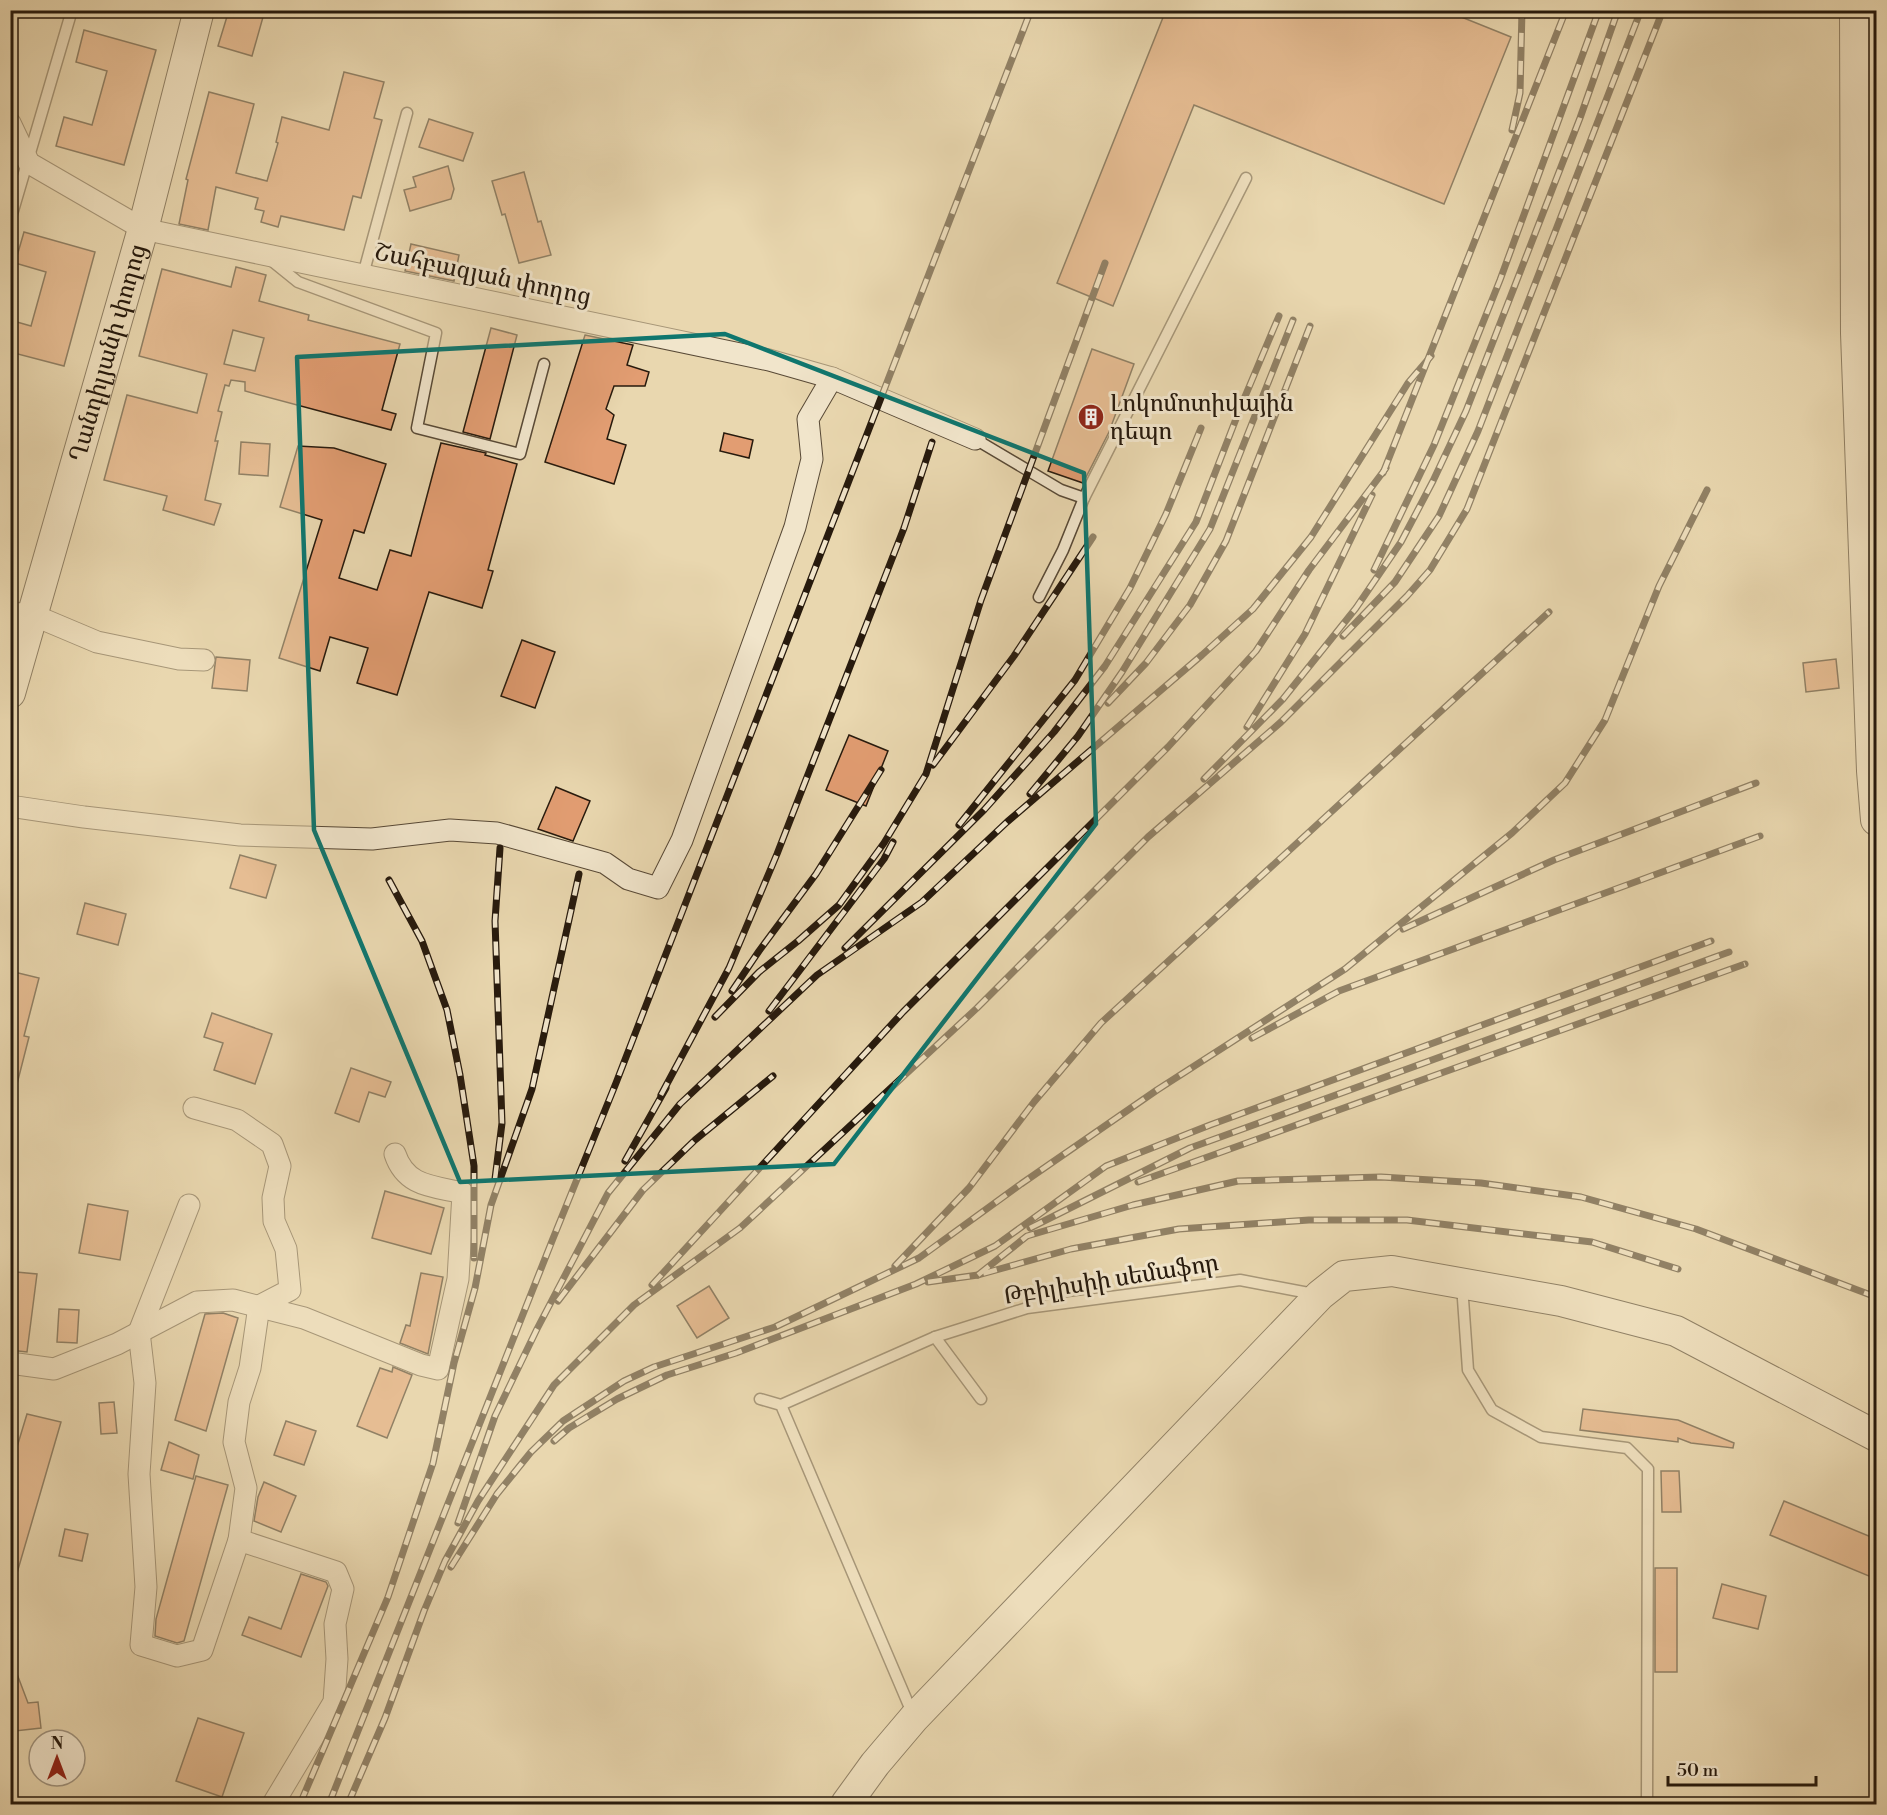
<svg xmlns="http://www.w3.org/2000/svg" width="1887" height="1815" font-family="'Libre Bodoni','Noto Serif Armenian',serif">
<rect width="100%" height="100%" fill="#e9d7af"/>
<filter id="stains"><feTurbulence type="fractalNoise" baseFrequency=".00333" numOctaves="4"/><feColorMatrix values="0 0 0 0 .2 0 0 0 0 .09 0 0 0 0 .02 0 0 0 .5 -.17"/></filter>
<radialGradient id="worn" r=".72"><stop offset=".6" stop-color="#630" stop-opacity="0"/><stop offset="1" stop-color="#630" stop-opacity=".3"/></radialGradient>
<!-- building -->
<g fill="#e29d72" stroke="#271a0d" stroke-width="1.5" fill-rule="evenodd">
<path d="M229 10H265L252 56 218 46Z"/>
<path d="M1166 10H1444L1511 37 1444 204 1194 105 1113 306 1057 283Z"/>
<path d="M84 30 156 50 124 165 56 146 64 117 92 125 107 71 76 62Z"/>
<path d="M344 72 384 82 374 118 382 120 361 198 353 196 344 230 281 216 278 227 261 222 264 211 255 209 258 198 216 187 208 230 179 224 188 180 186 179 209 92 254 104 236 173 267 181 278 143 276 142 282 117 329 130Z"/>
<path d="M429 119 473 133 463 161 419 147Z"/>
<path d="M448 166 454 189 451 199 410 211 404 190 416 187 413 177Z"/>
<path d="M524 172 538 222 541 221 551 255 519 263 505 214 502 215 492 181Z"/>
<path d="M24 232 95 252 64 366 10 352V320L31 326 46 272 15 263Z"/>
<path d="M411 244 459 255 454 281 405 271Z"/>
<path d="M236 267 266 275 259 301 309 315 308 320 400 344 382 410 396 414 391 430 245 391V382L231 380 229 386 225 385 218 411 222 412 215 441H218L205 500 221 504 214 525 163 510 167 496 104 480 127 395 197 413 207 374 139 356 162 269 231 287ZM233 330 264 338 255 371 224 364Z"/>
<path d="M491 328 517 335 490 439 463 432Z"/>
<path d="M585 335 633 345 627 365 649 372 645 386H614L606 409 614 415 607 439 626 445 614 484 545 462Z"/>
<path d="M1092 349 1134 364 1109 432 1083 483 1048 471Z"/>
<path d="M724 433 753 440 749 458 720 451Z"/>
<path d="M241 442 270 444 268 476 239 474Z"/>
<path d="M441 443 486 453 485 455 517 464 488 570 493 571 482 608 429 592 397 695 357 683 368 648 330 637 320 671 279 658 322 520 280 507 298 446 334 448 386 464 364 533 354 530 339 578 377 590 390 550 411 556Z"/>
<path d="M522 640 555 652 535 708 501 696Z"/>
<path d="M216 657 250 660 247 691 212 688Z"/>
<path d="M1836 659 1839 688 1806 692 1803 663Z"/>
<path d="M849 735 888 751 866 806 826 790Z"/>
<path d="M556 787 590 801 573 841 538 829Z"/>
<path d="M240 855 276 865 266 898 230 888Z"/>
<path d="M85 903 126 914 118 945 77 934Z"/>
<path d="M10 971 39 978 24 1036 29 1037 16 1088 10 1087Z"/>
<path d="M212 1013 272 1034 255 1084 214 1070 223 1043 204 1037Z"/>
<path d="M351 1068 391 1082 385 1097 369 1092 359 1122 335 1113Z"/>
<path d="M385 1191 444 1208 431 1254 372 1238Z"/>
<path d="M88 1204 128 1211 120 1260 79 1253Z"/>
<path d="M16 1272 37 1274 27 1352 10 1350V1319Z"/>
<path d="M421 1273 443 1277 428 1354 400 1343 406 1325 410 1326Z"/>
<path d="M709 1286 729 1318 697 1338 677 1306Z"/>
<path d="M59 1309 79 1310 77 1343 57 1342Z"/>
<path d="M223 1313 238 1318 206 1431 175 1420 205 1314Z"/>
<path d="M393 1367 412 1375 387 1438 357 1426 380 1368 392 1372Z"/>
<path d="M114 1402 117 1433 101 1434 99 1403Z"/>
<path d="M1583 1409 1678 1420 1734 1443 1733 1448 1691 1443 1678 1438V1442L1580 1430Z"/>
<path d="M27 1414 61 1422 15 1580 10 1579V1470Z"/>
<path d="M286 1421 316 1431 304 1465 274 1455Z"/>
<path d="M169 1442 199 1455 193 1479 161 1470Z"/>
<path d="M1661 1471H1679L1681 1512H1662Z"/>
<path d="M196 1476 228 1485 184 1641 177 1643 155 1636 156 1619Z"/>
<path d="M264 1482 296 1496 281 1532 254 1521 258 1497Z"/>
<path d="M1784 1501 1876 1539V1579L1770 1535Z"/>
<path d="M65 1529 88 1534 82 1561 59 1556Z"/>
<rect x="1655" y="1568" width="22" height="104"/>
<path d="M301 1574 326 1582 328 1586 301 1657 242 1635 249 1617 281 1629Z"/>
<path d="M1722 1584 1766 1596 1758 1629 1713 1618Z"/>
<path d="M10 1666H14L28 1703 38 1702 41 1728 15 1731Z"/>
<path d="M198 1718 244 1733 222 1797 176 1781Z"/>
</g>
<g fill="none" stroke-linecap="round" stroke-linejoin="round">
<defs>
<g id="lane">
<path d="M10 221 72 10"/>
<path d="M272 261 298 282 436 333 417 428 520 454 544 364"/>
<path d="M363 275 407 113"/>
<path d="M975 439 1061 490 1084 498"/>
<path d="M1039 597 1063 550 1084 498 1246 178"/>
<path d="M1462 1285 1468 1370 1492 1410 1541 1437 1627 1448 1648 1469 1647 1804"/>
<path d="M935 1337 981 1399"/>
<path d="M760 1399 781 1405 913 1715"/>
<path d="M781 1405 935 1337 1027 1308 1240 1280 1314 1294"/>
</g>
<g id="street">
<path d="M10 123 29 163 143 229 769 360 832 378 975 439"/>
<path d="M10 613 33 615 97 642 179 659 204 660"/>
<path d="M10 806 84 817 240 835 372 839 450 830 497 833 605 863 628 879 658 888 682 840 795 527 812 459 808 419 832 378"/>
<path d="M194 1108 237 1120 272 1144 280 1166 273 1198 274 1221 286 1249 290 1290 259 1306 250 1368 239 1402 234 1442 246 1488 239 1540 336 1572 343 1589 335 1624 337 1659 334 1702 273 1804"/>
<path d="M189 1205 139 1332 145 1383 139 1474 146 1587 141 1645 177 1656 202 1650 239 1540"/>
<path d="M10 1363 54 1369 117 1344 197 1302 233 1300 304 1318 421 1365 438 1369 458 1279 463 1193C433 1186 406 1187 395 1154"/>
</g>
<g id="secondary">
<path d="M1855 10 1856 333 1872 771 1876 820"/>
<path id="s1" d="M10 693 143 229 199 10"/>
<path d="M846 1804 875 1764 914 1718 1320 1295 1344 1276 1392 1271 1561 1301 1676 1331 1876 1436"/>
</g>
</defs>
<!-- lane casing -->
<use href="#lane" stroke="#584936" stroke-width="13"/>
<!-- street casing -->
<use href="#street" stroke="#584936" stroke-width="23"/>
<!-- secondary casing -->
<use href="#secondary" stroke="#271a0d" stroke-width="32"/>
<!-- lane -->
<use href="#lane" stroke="#f1e5cb" stroke-width="10"/>
<!-- street -->
<use href="#street" stroke="#f1e5cb" stroke-width="21"/>
<!-- secondary -->
<use href="#secondary" stroke="#f1e5cb" stroke-width="30"/>
<defs>
<g id="rail">
<path d="M1512 130 1520 93 1522 10"/>
<path d="M1383 473 1566 10"/>
<path d="M1374 570 1434 445 1500 280 1599 10"/>
<path d="M1343 636 1395 582 1439 516 1478 431 1641 10"/>
<path d="M1108 703 1146 663 1190 605 1226 541 1310 326"/>
<path d="M1247 727 1305 634 1372 495"/>
<path d="M933 765 1014 656 1093 537"/>
<path d="M1204 779 1283 699 1356 608 1401 542 1433 481 1466 411 1580 118 1618 10"/>
<path d="M1030 794 1078 736 1122 672 1210 529 1293 320"/>
<path d="M959 825 1075 680 1130 588 1166 514 1201 428"/>
<path d="M389 880 422 941 447 1010 460 1075 474 1166V1258"/>
<path d="M1403 929 1554 860 1756 783"/>
<path d="M845 948 984 810 1054 732 1105 666 1196 522 1241 406 1279 316"/>
<path d="M732 991 759 951 816 874 881 770"/>
<path d="M769 1011 884 859 893 842"/>
<path d="M715 1017 759 972 798 941 839 905 884 843 926 774 981 600 1105 263"/>
<path d="M1252 1038 1339 991 1760 836"/>
<path d="M661 1095 729 968 777 854 904 528 932 442"/>
<path d="M625 1161 666 1088"/>
<path d="M495 1179 502 1123 495 921 500 848"/>
<path d="M1138 1182 1745 964"/>
<path d="M1030 1228 1190 1148 1729 952"/>
<path d="M895 1266 969 1188 1034 1102 1101 1023 1549 612"/>
<path d="M978 1275 1027 1236 1133 1205 1238 1181 1381 1177 1481 1183 1581 1197 1696 1229 1876 1297"/>
<path d="M928 1282 978 1275 1071 1249 1179 1229 1309 1220H1407L1592 1242 1678 1269"/>
<path d="M652 1285 903 1012 1168 747 1256 651 1309 570 1386 468"/>
<path d="M558 1301 643 1190 695 1140 773 1076"/>
<path d="M554 1441 569 1428 617 1399 667 1375 736 1353 916 1284 995 1246 1106 1166 1210 1125 1711 941"/>
<path d="M458 1523 495 1416 537 1329 608 1193 680 1104 817 975 922 902 1007 822 1202 655 1253 609 1311 537 1408 383 1431 356"/>
<path d="M451 1567 497 1494 531 1452 563 1421 624 1381 654 1367 775 1327 919 1258 1021 1184 1157 1090 1345 969 1512 833 1565 783 1605 720 1659 586 1707 490"/>
<path d="M300 1804 388 1597 433 1463 454 1363 475 1288 491 1205 532 1089 579 874"/>
<path d="M329 1804 552 1241 616 1083 1031 10"/>
<path d="M348 1804 385 1718 424 1611 445 1561 478 1501 554 1385 634 1305 740 1228 977 1008 1148 837 1281 722 1407 596 1430 570 1467 509 1663 10"/>
</g>
</defs>
<!-- rail casing -->
<use href="#rail" stroke="#271a0d" stroke-width="7"/>
<!-- rail -->
<use href="#rail" stroke="#f1e5cb" stroke-width="4.5" stroke-dasharray="14" stroke-linecap="butt"/>
</g>
<!-- marked area -->
<path d="M0 0H1887V1815H0ZM725 334 1084 473 1096 824 834 1164 460 1182 314 830 297 357Z" fill="#e9d7af" fill-opacity=".55" fill-rule="evenodd"/>
<path fill="none" stroke="#0f766e" stroke-width="4.5" stroke-linejoin="round" d="M725 334 1084 473 1096 824 834 1164 460 1182 314 830 297 357Z"/>
<!-- icons -->
<defs>
<symbol id="building-disc" viewBox="-11 -11 22 22"><circle r="9.5" fill="#8f2418" stroke="#f1e5cb"/><path d="M-4-6H4V6H1V3H-1V6H-4ZM-2.5-4.3h1.7v1.8h-1.7ZM.8-4.3h1.7v1.8H.8ZM-2.5-1h1.7V.8h-1.7ZM.8-1h1.7V.8H.8Z" fill="#fff"/></symbol>
</defs>
<g fill-rule="evenodd">
<use href="#building-disc" x="1076" y="402" width="30" height="30"/>
</g>
<g text-anchor="middle" stroke-width="6" stroke-linejoin="round" paint-order="stroke">
<!-- street labels -->
<g font-size="24" fill="#271a0d" stroke="#f1e5cb">
<text transform="translate(483 274) rotate(12)" y="8">Շահբազյան փողոց</text>
<text dy="8" stroke="none"><textPath href="#s1" startOffset="354">Ղանդիլյանի փողոց</textPath></text>
<text transform="translate(1111 1279) rotate(-9)" y="8">Թբիլիսիի սեմաֆոր</text>
</g>
<!-- poi labels -->
<g font-size="24" fill="#271a0d" stroke="#f1e5cb" text-anchor="start">
<text x="1110" y="411">Լոկոմոտիվային<tspan x="1110" dy="28">դեպո</tspan></text>
</g>
</g>
<!-- margin -->
<rect width="1887" height="1815" fill="none" stroke="#e9d7af" stroke-width="36"/>
<rect x="12" y="12" width="1863" height="1791" fill="none" stroke="#271a0d" stroke-width="3"/>
<rect x="18" y="18" width="1851" height="1779" fill="none" stroke="#271a0d" stroke-width="1.5"/>
<!-- north arrow -->
<g transform="translate(57 1758)"><circle r="28" fill="#f1e5cb" stroke="#a0947f" stroke-width="1.5"/>
<path d="M0-4.5L10 22L0 15L-10 22Z" fill="#8f2418"/>
<text y="-9" font-size="16" font-weight="bold" text-anchor="middle" fill="#271a0d">N</text>
</g>
<!-- scale -->
<path d="M1668 1776v9h148v-9" fill="none" stroke="#271a0d" stroke-width="3"/>
<text x="1677" y="1776" font-size="18" fill="#271a0d" stroke="#f1e5cb" stroke-width="4.5" paint-order="stroke">50 m</text>
<rect width="100%" height="100%" filter="url(#stains)"/>
<rect width="100%" height="100%" fill="url(#worn)"/>
</svg>
